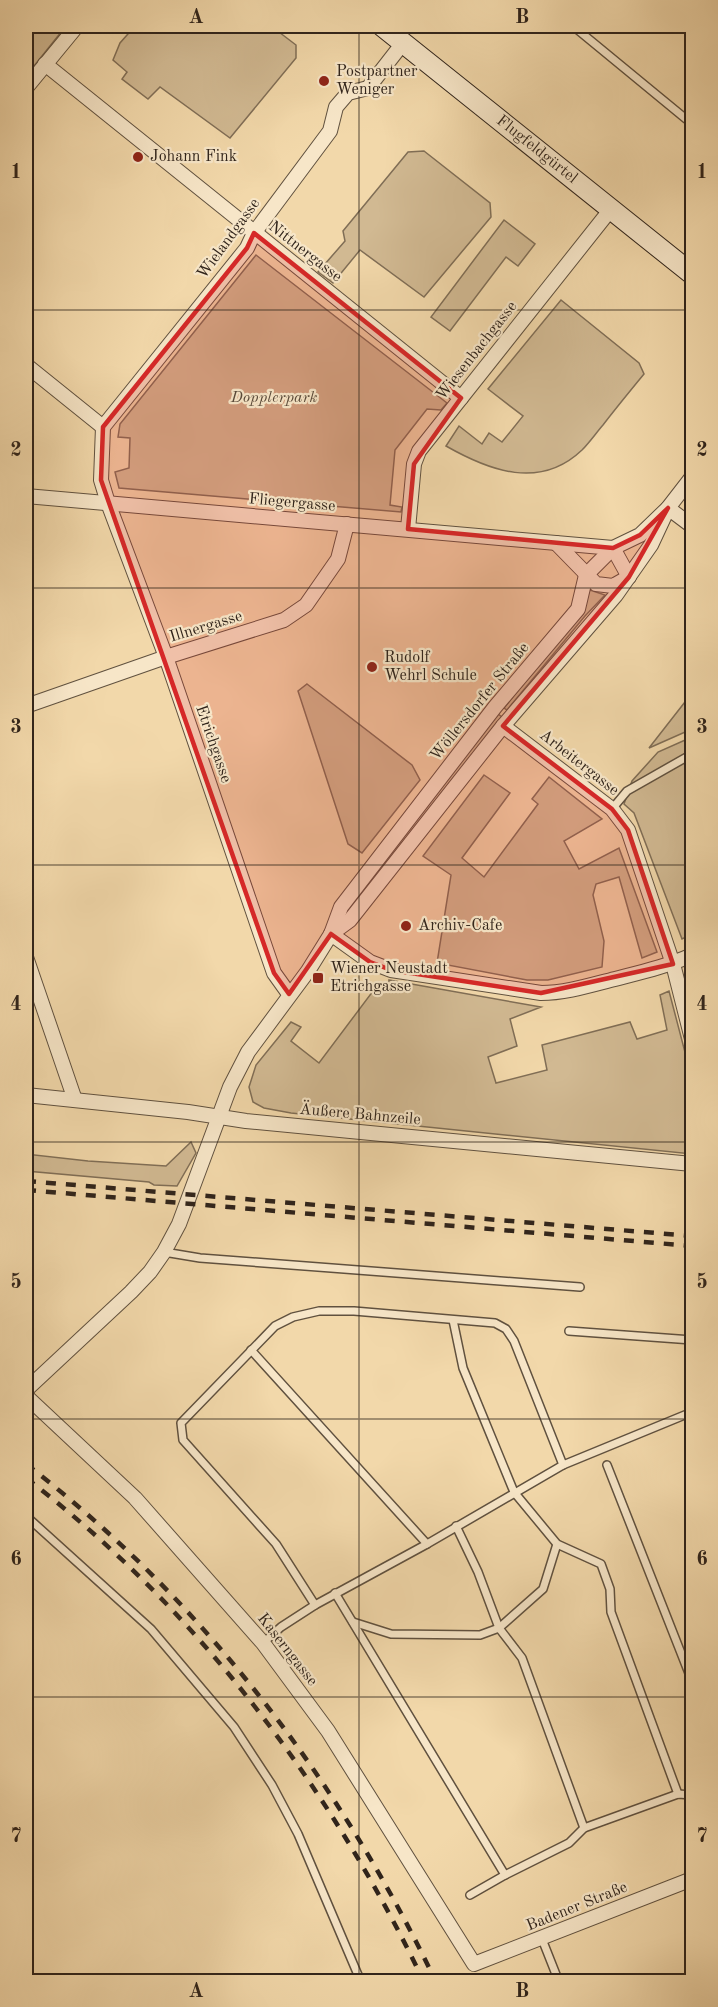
<svg xmlns="http://www.w3.org/2000/svg" width="718" height="2007" font-family="'Old Standard TT',serif">
<rect width="100%" height="100%" fill="#f2d8aa"/>
<filter id="stains"><feTurbulence type="fractalNoise" baseFrequency=".00333" numOctaves="4"/><feColorMatrix values="0 0 0 0 .2 0 0 0 0 .09 0 0 0 0 .02 0 0 0 .5 -.17"/></filter>
<radialGradient id="worn" r=".72"><stop offset=".6" stop-color="#630" stop-opacity="0"/><stop offset="1" stop-color="#630" stop-opacity=".3"/></radialGradient>
<g fill="#d1b992" stroke="#806e56" stroke-width="1.5">
<path d="M26 26H66L26 76Z"/>
<path d="M135 26H271L296 45V58L230 138 160 87 148 99 122 79 127 72 113 60 120 43Z"/>
<path d="M424 151 490 203 491 217 424 297 360 250 333 283 318 272 345 241 343 231 408 152Z"/>
<path d="M504 220 535 244 518 266 506 257 450 331 431 317Z"/>
<path d="M256 255 447 403 441 410 427 409 395 450 390 505 402 507 401 512 119 488 115 472 129 468 130 438 118 437 120 424Z"/>
<path d="M561 300 639 363 644 374C630 391 616 408 603 425 596 433 590 442 582 450 540 490 490 471 446 446L459 426 482 444 489 433 502 442 523 416 488 389Z"/>
<path d="M590 590 605 595 585 616 507 710 504 708 578 616Z"/>
<path d="M307 684 412 765 420 780 362 853 348 844 298 691Z"/>
<path d="M692 693V729L649 748Z"/>
<path d="M498 714 502 717 345 916 342 914Z"/>
<path d="M692 737V934L682 939 634 813 624 804 632 781 658 752Z"/>
<path d="M484 775 510 793 462 858 484 877 538 804 532 799 549 777 602 819 564 841 579 869 619 848 657 952 642 958 619 877 596 884 593 895 604 941 602 967 548 980H527L437 963 451 875 423 856Z"/>
<path d="M389 980 541 1007 510 1019 517 1046 488 1057 496 1083 547 1070 542 1045 630 1022 637 1039 667 1030 660 995 669 991 692 1079 688 1084 692 1103V1154L291 1113 264 1108 253 1102 249 1087 256 1065 291 1022 301 1027 291 1041 319 1063 376 987 388 989Z"/>
<path d="M191 1142 196 1153 177 1186 154 1185 149 1182 26 1171V1154L88 1161 166 1166Z"/>
</g>
<g fill="none" stroke-linecap="round" stroke-linejoin="round">
<g stroke="#60513f" stroke-width="10">
<g id="lane">
<path d="M573 26 686 119 692 120"/>
<path d="M612 809 627 791 692 754"/>
<path d="M164 1252 200 1258 580 1287"/>
<path d="M453 1320 463 1368 514 1492 557 1544 601 1564 610 1589 611 1612 678 1794"/>
<path d="M569 1331 692 1340"/>
<path d="M251 1350 427 1544"/>
<path d="M607 1465 692 1681"/>
<path d="M26 1516 151 1629 234 1727 272 1785 298 1834 361 1982"/>
<path d="M456 1526 478 1572 499 1628 522 1658 584 1828"/>
<path d="M335 1593 505 1875"/>
<path d="M315 1605 276 1544 183 1440 181 1423 275 1326 293 1317 319 1311H354L495 1323 506 1329 514 1341 563 1465"/>
<path d="M353 1622 391 1634 480 1635 499 1628 543 1589 557 1544"/>
<path d="M263 1643 281 1627 315 1605 427 1544 563 1465 692 1412"/>
<path d="M470 1895 505 1875 569 1843 584 1828 678 1794 692 1795"/>
<path d="M542 1939 559 1982"/>
</g>
</g>
<g stroke="#60513f" stroke-width="16">
<g id="street">
<path d="M45 64 461 398"/>
<path d="M26 88 77 26"/>
<path d="M26 365 103 427"/>
<path d="M26 496 613 548"/>
<path d="M668 508 692 526"/>
<path d="M408 529 414 464 419 451 611 209"/>
<path d="M556 543 596 584 613 586 627 578"/>
<path d="M613 548 629 577"/>
<path d="M26 706 166 657 284 620 306 605 338 559 347 524"/>
<path d="M503 726 612 809 628 830 673 964 692 1039"/>
<path d="M331 934 350 920 503 726 616 595 651 545 665 515"/>
<path d="M331 934 370 962 391 970 541 993C566 993 591 985 615 979 642 972 668 966 692 955"/>
<path d="M26 957 75 1100"/>
<path d="M289 994 274 973 166 657 108 503 101 480 103 427 247 248 254 233 330 131 336 107 348 93 368 88 403 43"/>
<path d="M26 1095 188 1112 246 1121 692 1164"/>
<path d="M26 1390 131 1292 150 1272 164 1252 179 1224 230 1087 248 1052 308 971 331 934 341 907 495 707 578 609 586 575 613 548 640 535 668 508 692 477"/>
<path d="M26 1396 135 1498 263 1643 328 1731 474 1964 692 1879"/>
</g>
</g>
<g stroke="#30241b" stroke-width="22">
<g id="secondary">
<path id="s1" d="M382 26 692 274"/>
</g>
</g>
<use href="#lane" stroke="#f7e6c8" stroke-width="7"/>
<use href="#street" stroke="#f7e6c8" stroke-width="14"/>
<use href="#secondary" stroke="#f7e6c8" stroke-width="20"/>
<g stroke="#30241b" stroke-width="4.5" stroke-dasharray="10 10" stroke-linecap="butt">
<path d="M26 1181 692 1236"/>
<path d="M26 1190 692 1246"/>
<path d="M26 1464C203 1600 340 1781 436 1982"/>
<path d="M26 1478C198 1609 331 1788 424 1982"/>
</g>
</g>
<path fill="#d62828" fill-opacity="0.2" stroke="#d62828" stroke-width="4.5" stroke-linejoin="round" d="M254 233 461 398 414 464 408 529 613 548 640 535 668 508 629 577 503 726 612 809 628 830 673 964 541 993 391 970 370 962 331 934 289 994 274 973 101 480 103 427 247 248Z"/>
<path fill="none" stroke="#30241b" stroke-width="1.5" stroke-opacity="0.55" d="M359 26V1982M26 310H692M26 588H692M26 865H692M26 1142H692M26 1419H692M26 1697H692"/>
<g fill="#8f2418" stroke="#f7e6c8" stroke-width="2">
<circle cx="324" cy="81" r="6"/>
<circle cx="138" cy="157" r="6"/>
<circle cx="372" cy="667" r="6"/>
<circle cx="406" cy="926" r="6"/>
<rect x="312" y="972" width="12" height="12" rx="3"/>
</g>
<g text-anchor="middle" dominant-baseline="central" stroke-width="4.5" stroke-linejoin="round" paint-order="stroke">
<g font-size="16" fill="#30241b" stroke="#f7e6c8" text-anchor="start">
<text x="336" y="72">Postpartner<tspan x="336" dy="18">Weniger</tspan></text>
<text x="150" y="157">Johann Fink</text>
<text x="384" y="658">Rudolf<tspan x="384" dy="18">Wehrl Schule</tspan></text>
<text x="418" y="926">Archiv-Cafe</text>
<text x="330" y="969">Wiener Neustadt<tspan x="330" dy="18">Etrichgasse</tspan></text>
</g>
<g font-size="16" fill="#30241b" stroke="#f7e6c8">
<text stroke="none"><textPath href="#s1" startOffset="198">Flugfeldgürtel</textPath></text>
<text transform="translate(229 239) rotate(-54)">Wielandgasse</text>
<text transform="translate(305 252) rotate(38)">Nittnergasse</text>
<text transform="translate(477 351) rotate(-52)">Wiesenbachgasse</text>
<text transform="translate(292 503) rotate(5)">Fliegergasse</text>
<text transform="translate(206 627) rotate(-17)">Illnergasse</text>
<text transform="translate(480 702) rotate(-51)">Wöllersdorfer Straße</text>
<text transform="translate(213 744) rotate(71)">Etrichgasse</text>
<text transform="translate(579 763) rotate(38)">Arbeitergasse</text>
<text transform="translate(360 1115) rotate(5)">Äußere Bahnzeile</text>
<text transform="translate(287 1650) rotate(52)">Kaserngasse</text>
<text transform="translate(577 1907) rotate(-22)">Badener Straße</text>
</g>
<g font-size="16" font-style="italic" fill="#584939" stroke="#f7e6c8">
<text x="274" y="398">Dopplerpark</text>
</g>
</g>
<rect width="718" height="2007" fill="none" stroke="#f2d8aa" stroke-width="66"/>
<rect x="33" y="33" width="652" height="1941" fill="none" stroke="#30241b" stroke-width="2"/>
<g font-size="20" text-anchor="middle" font-weight="bold" fill="#30241b">
<text x="196" y="23">A</text>
<text x="522" y="23">B</text>
<text x="16" y="178">1</text>
<text x="702" y="178">1</text>
<text x="16" y="456">2</text>
<text x="702" y="456">2</text>
<text x="16" y="733">3</text>
<text x="702" y="733">3</text>
<text x="16" y="1010">4</text>
<text x="702" y="1010">4</text>
<text x="16" y="1288">5</text>
<text x="702" y="1288">5</text>
<text x="16" y="1565">6</text>
<text x="702" y="1565">6</text>
<text x="16" y="1842">7</text>
<text x="702" y="1842">7</text>
<text x="196" y="1997">A</text>
<text x="522" y="1997">B</text>
</g>
<rect width="100%" height="100%" filter="url(#stains)"/>
<rect width="100%" height="100%" fill="url(#worn)"/>
</svg>
